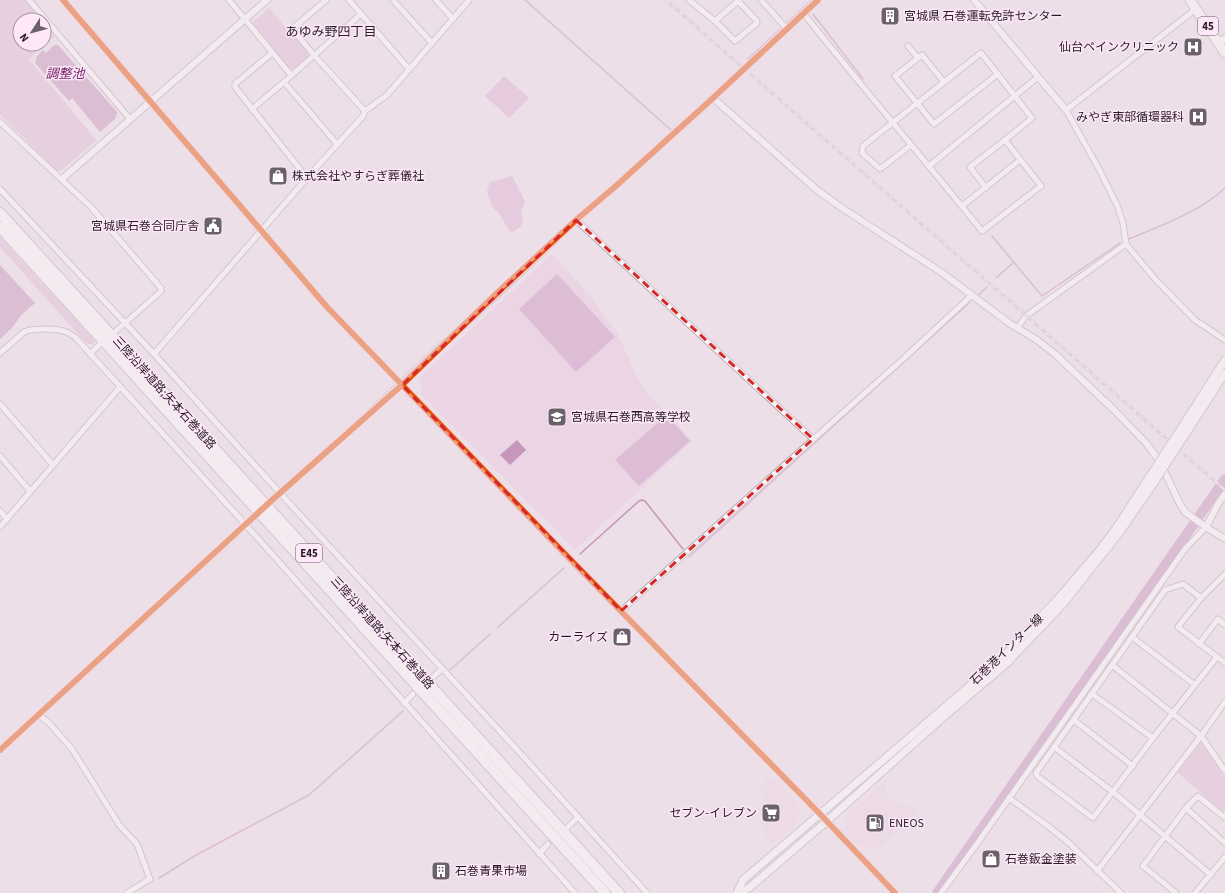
<svg xmlns="http://www.w3.org/2000/svg" width="1225" height="893" font-family="'Source Sans 3','Noto Sans JP',sans-serif">
<rect width="100%" height="100%" fill="#ecdfe8"/>
<g fill="#ebd5e5">
<path d="M552 254 589 294 618 334 640 384 692 441 575 550 421 394 420 377Z"/>
<path d="M771 776 799 805 798 822 770 846 760 822 767 818 762 807 769 803 760 786Z"/>
<path d="M885 782 888 799 918 810 878 848 859 846 846 832 847 814Z"/>
</g>
<g fill="#ddbcd5">
<path d="M0 0H26L43 20H20V44H44V21L56 35 29 59 96 140 62 170 57 171 17 131 0 115Z"/>
<path d="M269 8 308 53V57L294 69H290L253 26V22Z"/>
<path d="M0 237 95 341 92 344H87L0 247Z"/>
<path d="M557 274 615 337 576 372 519 309Z"/>
<path d="M667 415 690 441 639 486 615 460Z"/>
<path d="M1203 742 1225 778V811H1222L1177 772 1201 743Z"/>
</g>
<g fill="#deb4d5">
<path d="M504 76 529 98 509 118 485 96Z"/>
<path d="M512 176 525 201C524 205 521 209 521 213 522 217 523 215 523 219 523 227 516 230 511 233L498 212 493 208 488 196 487 190 490 182Z"/>
</g>
<g fill="#c696bc">
<path d="M54 45H58L117 112 116 118 100 132 72 98 69 101 35 63 37 56 43 50 46 53Z"/>
<path d="M0 265 35 303 21 315 13 327 0 339Z"/>
<path d="M517 440 526 450 510 465 500 455Z"/>
</g>
<g fill="none" stroke-linecap="round" stroke-linejoin="round">
<g stroke="#c696bc" stroke-width="1.5">
<path d="M525 0 671 130"/>
<path d="M813 14 863 79"/>
<path d="M748 59 812 0"/>
<path d="M992 236 1042 296 1120 243"/>
<path d="M1129 239C1162 225 1198 213 1225 188"/>
<path d="M996 278 1014 262"/>
<path d="M978 295 987 287"/>
<path d="M580 554 639 501 642 500 645 501 683 549"/>
<path d="M689 557 969 303"/>
<path d="M498 627 564 568"/>
<path d="M450 670 490 634"/>
<path d="M159 878 198 854 309 795 403 711"/>
</g>
<path stroke="#c696bc" stroke-width="10" d="M937 893 1225 479"/>
<g stroke="#b4abb2" stroke-width="7">
<g id="minor">
<path d="M29 0 130 119"/>
<path d="M229 0 291 75"/>
<path d="M326 0 292 29 314 55 365 111"/>
<path d="M349 0 409 69"/>
<path d="M393 0 432 43"/>
<path d="M436 0 453 19"/>
<path d="M689 0 715 21 735 41 757 23V21L739 2H737L715 21"/>
<path d="M761 0 787 29"/>
<path d="M1196 9 1066 110 1099 169 1117 205 1123 223 1126 244 1155 279 1195 320 1225 340"/>
<path d="M804 14C862 87 923 158 982 231L1041 186 1005 140 1032 118 981 53 863 146 862 153 880 169 911 145"/>
<path d="M908 46 918 58"/>
<path d="M272 53 235 84V87L307 178"/>
<path d="M284 82 337 144"/>
<path d="M944 82 922 55 895 76 934 124 998 74"/>
<path d="M252 109 284 82 361 14"/>
<path d="M0 122 91 207 161 288V291L159 293 116 331"/>
<path d="M929 166 1038 77"/>
<path d="M986 188 970 167 1005 140"/>
<path d="M0 189 154 354 280 493 510 742 647 893"/>
<path d="M962 206 1020 160"/>
<path d="M576 220 813 439"/>
<path d="M1017 328 1026 316 1126 244"/>
<path d="M0 353 24 332C33 328 57 328 66 332 69 333 72 335 75 337L245 524 575 893"/>
<path d="M90 354 99 345"/>
<path d="M154 354 307 178 363 116 365 111 387 95 469 0"/>
<path d="M0 404 53 465"/>
<path d="M0 456 30 491"/>
<path d="M0 511 7 519"/>
<path d="M0 527 120 387"/>
<path d="M1225 574 1201 598 1178 627 1225 663"/>
<path d="M1201 598 1183 584 1165 590 1036 773 1037 776 1093 818 1153 738 1217 657"/>
<path d="M621 611 903 359 971 296"/>
<path d="M1132 637 1195 685"/>
<path d="M1199 644 1218 619 1225 625"/>
<path d="M1112 665 1201 736 1225 771"/>
<path d="M433 677 442 669"/>
<path d="M1092 694 1153 738"/>
<path d="M404 703 413 694"/>
<path d="M39 715 49 723 72 749 120 826 137 844 150 879 127 893"/>
<path d="M1074 720 1133 766"/>
<path d="M1054 747 1113 792 1211 875"/>
<path d="M1009 798 1048 826 1069 843 1121 893"/>
<path d="M1186 808 1225 843"/>
<path d="M568 827 578 817"/>
<path d="M539 854 548 844"/>
<path d="M1097 871 1201 736 1225 702"/>
<path d="M941 893 974 848 1185 549 1206 527"/>
<path d="M1176 893 1143 866 1186 808 1198 796 1224 817 1225 816"/>
<path d="M1195 893 1225 857"/>
</g>
</g>
<g stroke="#b4abb2" stroke-width="8">
<g id="tertiary">
<path d="M63 0 327 307 563 552 820 814 895 893"/>
<path d="M974 0 1066 110"/>
<path d="M1219 43 1225 38"/>
<path d="M713 98 817 190 842 208 941 272 1009 323 1037 340 1055 354 1114 410 1147 444 1160 462 1179 502 1185 512 1206 527 1225 539"/>
<path d="M62 179 267 0"/>
<path d="M271 501 371 412 576 220 617 185 713 98 818 0"/>
<path d="M1206 527 1218 504 1225 494"/>
<path d="M0 750 255 516"/>
</g>
</g>
<g stroke="#b4abb2" stroke-width="9">
<g id="secondary">
<path d="M1193 410 1225 360"/>
<path d="M1198 415 1225 373"/>
<path d="M737 893 743 880 1001 659 1057 600 1098 552 1117 527 1150 476"/>
<path d="M738 893 749 888 827 821 947 714 1007 663 1063 604 1120 532 1155 481"/>
</g>
</g>
<g stroke="#b4abb2" stroke-width="11">
<path id="trunk" d="M1190 0 1225 53"/>
</g>
<g stroke="#b4abb2" stroke-width="12">
<g id="motorway">
<path d="M0 213 619 893"/>
<path d="M0 227 605 893"/>
</g>
</g>
<use href="#minor" stroke="#fcfafc" stroke-width="5"/>
<use href="#tertiary" stroke="#fcfafc" stroke-width="6"/>
<use href="#secondary" stroke="#fcfafc" stroke-width="7"/>
<use href="#trunk" stroke="#fcfafc" stroke-width="9"/>
<use href="#motorway" stroke="#fcfafc" stroke-width="10"/>
<g stroke="#cbc7c9" stroke-width="3">
<path id="rail" d="M666 0 1225 490"/>
</g>
<use href="#rail" stroke="#fee7f9" stroke-width="1.5" stroke-dasharray="4.5" stroke-linecap="butt"/>
<g stroke="#b4abb2" stroke-width="9" stroke-linecap="butt">
<g id="secondary-bridge">
<path d="M1150 476 1193 410"/>
<path d="M1155 481 1198 415"/>
</g>
</g>
<use href="#secondary-bridge" stroke="#fcfafc" stroke-width="7"/>
<g stroke="#fee7f9" stroke-width="8">
<g id="cycleway">
<path d="M63 0 327 307 563 552 820 814 895 893"/>
<path d="M0 750 271 501 402 385 498 292 576 220 617 185 713 98 818 0"/>
</g>
</g>
<use href="#cycleway" stroke="#e8590c" stroke-width="6"/>
</g>
<path d="M0 0H1225V893H0ZM576 220 813 439 621 611 402 385Z" fill="#ecdfe8" fill-opacity=".55" fill-rule="evenodd"/>
<path fill="none" stroke="#d62828" stroke-width="3" stroke-dasharray="8 5" stroke-linejoin="round" d="M576 220 813 439 621 611 402 385Z"/>
<defs>
<g id="building-square" transform="scale(1)"><rect x="-9" y="-9" width="18" height="18" rx="4" fill="#6b6269" stroke="#fee7f9"/><path d="M-4-6H4V6H1V3H-1V6H-4ZM-2.5-4.3h1.7v1.8h-1.7ZM.8-4.3h1.7v1.8H.8ZM-2.5-1h1.7V.8h-1.7ZM.8-1h1.7V.8H.8Z" fill="#fff"/></g>
<g id="hospital-square" transform="scale(1)"><rect x="-9" y="-9" width="18" height="18" rx="4" fill="#6b6269" stroke="#fee7f9"/><path d="M-5-5h3v3.5h4V-5h3V5h-3V1.5h-4V5h-3Z" fill="#fff"/></g>
<g id="shop-square" transform="scale(1)"><rect x="-9" y="-9" width="18" height="18" rx="4" fill="#6b6269" stroke="#fee7f9"/><path d="M-5-2.5h2.3a2.7 3.5 0 0 1 5.4 0H5L5.5 6h-11ZM-1.5-2.5h3a1.5 2.3 0 0 0-3 0Z" fill="#fff"/></g>
<g id="civic-square" transform="scale(1)"><rect x="-9" y="-9" width="18" height="18" rx="4" fill="#6b6269" stroke="#fee7f9"/><path d="M-.6-6.5H3V-4.5H.6V-3L4-1V1h2V6H-6V1h2V-1L-.6-3ZM-1.2 2.5V6h2.4V2.5Z" fill="#fff"/></g>
<g id="school-square" transform="scale(1)"><rect x="-9" y="-9" width="18" height="18" rx="4" fill="#6b6269" stroke="#fee7f9"/><path d="M0-5L7-2L0 1L-7-2ZM-4 1L0 2.5L4 1V4Q0 6-4 4Z" fill="#fff"/></g>
<g id="supermarket-square" transform="scale(1)"><rect x="-9" y="-9" width="18" height="18" rx="4" fill="#6b6269" stroke="#fee7f9"/><path d="M-6-5.5h2.5l.6 2H6L4.5 2H-2.5L-4.4-4H-6ZM-1.5 3.2a1.3 1.3 0 1 0 .1 0ZM3 3.2a1.3 1.3 0 1 0 .1 0Z" fill="#fff"/></g>
<g id="fuel-square" transform="scale(1)"><rect x="-9" y="-9" width="18" height="18" rx="4" fill="#6b6269" stroke="#fee7f9"/><path d="M-5.5-6h7V0h2V4h1.3V-2.5L3-4.5l.8-.8L6-3V5H2.5V1h-1V6h-7ZM-4.2-4.7v3.2H.2V-4.7Z" fill="#fff"/></g>
</defs>
<g fill-rule="evenodd">
<use href="#building-square" x="890" y="16"/>
<use href="#hospital-square" x="1193" y="47"/>
<use href="#hospital-square" x="1198" y="117"/>
<use href="#shop-square" x="278" y="176"/>
<use href="#civic-square" x="213" y="226"/>
<use href="#school-square" x="557" y="417"/>
<use href="#shop-square" x="622" y="637"/>
<use href="#supermarket-square" x="771" y="813"/>
<use href="#fuel-square" x="875" y="823"/>
<use href="#shop-square" x="991" y="859"/>
<use href="#building-square" x="441" y="871"/>
</g>
<g text-anchor="middle" dominant-baseline="central" stroke-width="3" stroke-linejoin="round" paint-order="stroke">
<g fill="#fee7f9" stroke="#675a64" stroke-width="1">
<rect x="1198" y="17" width="20" height="18" rx="3"/>
<rect x="296" y="544" width="26" height="18" rx="3"/>
</g>
<g font-size="11" font-weight="bold" fill="#261e24">
<text x="1208" y="26">45</text>
<text x="309" y="553">E45</text>
</g>
<g font-size="12" fill="#261e24" stroke="#fee7f9" text-anchor="start">
<text x="904" y="16">宮城県 石巻運転免許センター</text>
<text x="1179" y="47" text-anchor="end">仙台ペインクリニック</text>
<text x="1184" y="117" text-anchor="end">みやぎ東部循環器科</text>
<text x="292" y="176">株式会社やすらぎ葬儀社</text>
<text x="199" y="226" text-anchor="end">宮城県石巻合同庁舎</text>
<text x="571" y="417">宮城県石巻西高等学校</text>
<text x="608" y="637" text-anchor="end">カーライズ</text>
<text x="757" y="813" text-anchor="end">セブン-イレブン</text>
<text x="889" y="823">ENEOS</text>
<text x="1005" y="859">石巻鈑金塗装</text>
<text x="455" y="871">石巻青果市場</text>
</g>
<g font-size="12" fill="#261e24" stroke="#fee7f9">
<text transform="translate(164 393) rotate(48)">三陸沿岸道路;矢本石巻道路</text>
<text transform="translate(382 633) rotate(48)">三陸沿岸道路;矢本石巻道路</text>
<text transform="translate(1007 650) rotate(-44)">石巻港インター線</text>
</g>
<g font-size="13" fill="#261e24" stroke="#fee7f9">
<text x="331" y="32">あゆみ野四丁目</text>
</g>
<g font-size="13" font-style="italic" fill="#742769" stroke="#fee7f9">
<text x="65" y="74">調整池</text>
</g>
</g>
<g transform="translate(32 32) rotate(234)"><circle r="19" fill="#fee7f9" stroke="#a897a4"/>
<path d="M0-3L7 15L0 10L-7 15Z" fill="#6b6269"/>
<text y="-6" font-size="11" font-weight="bold" text-anchor="middle" fill="#261e24">N</text>
</g>
</svg>
